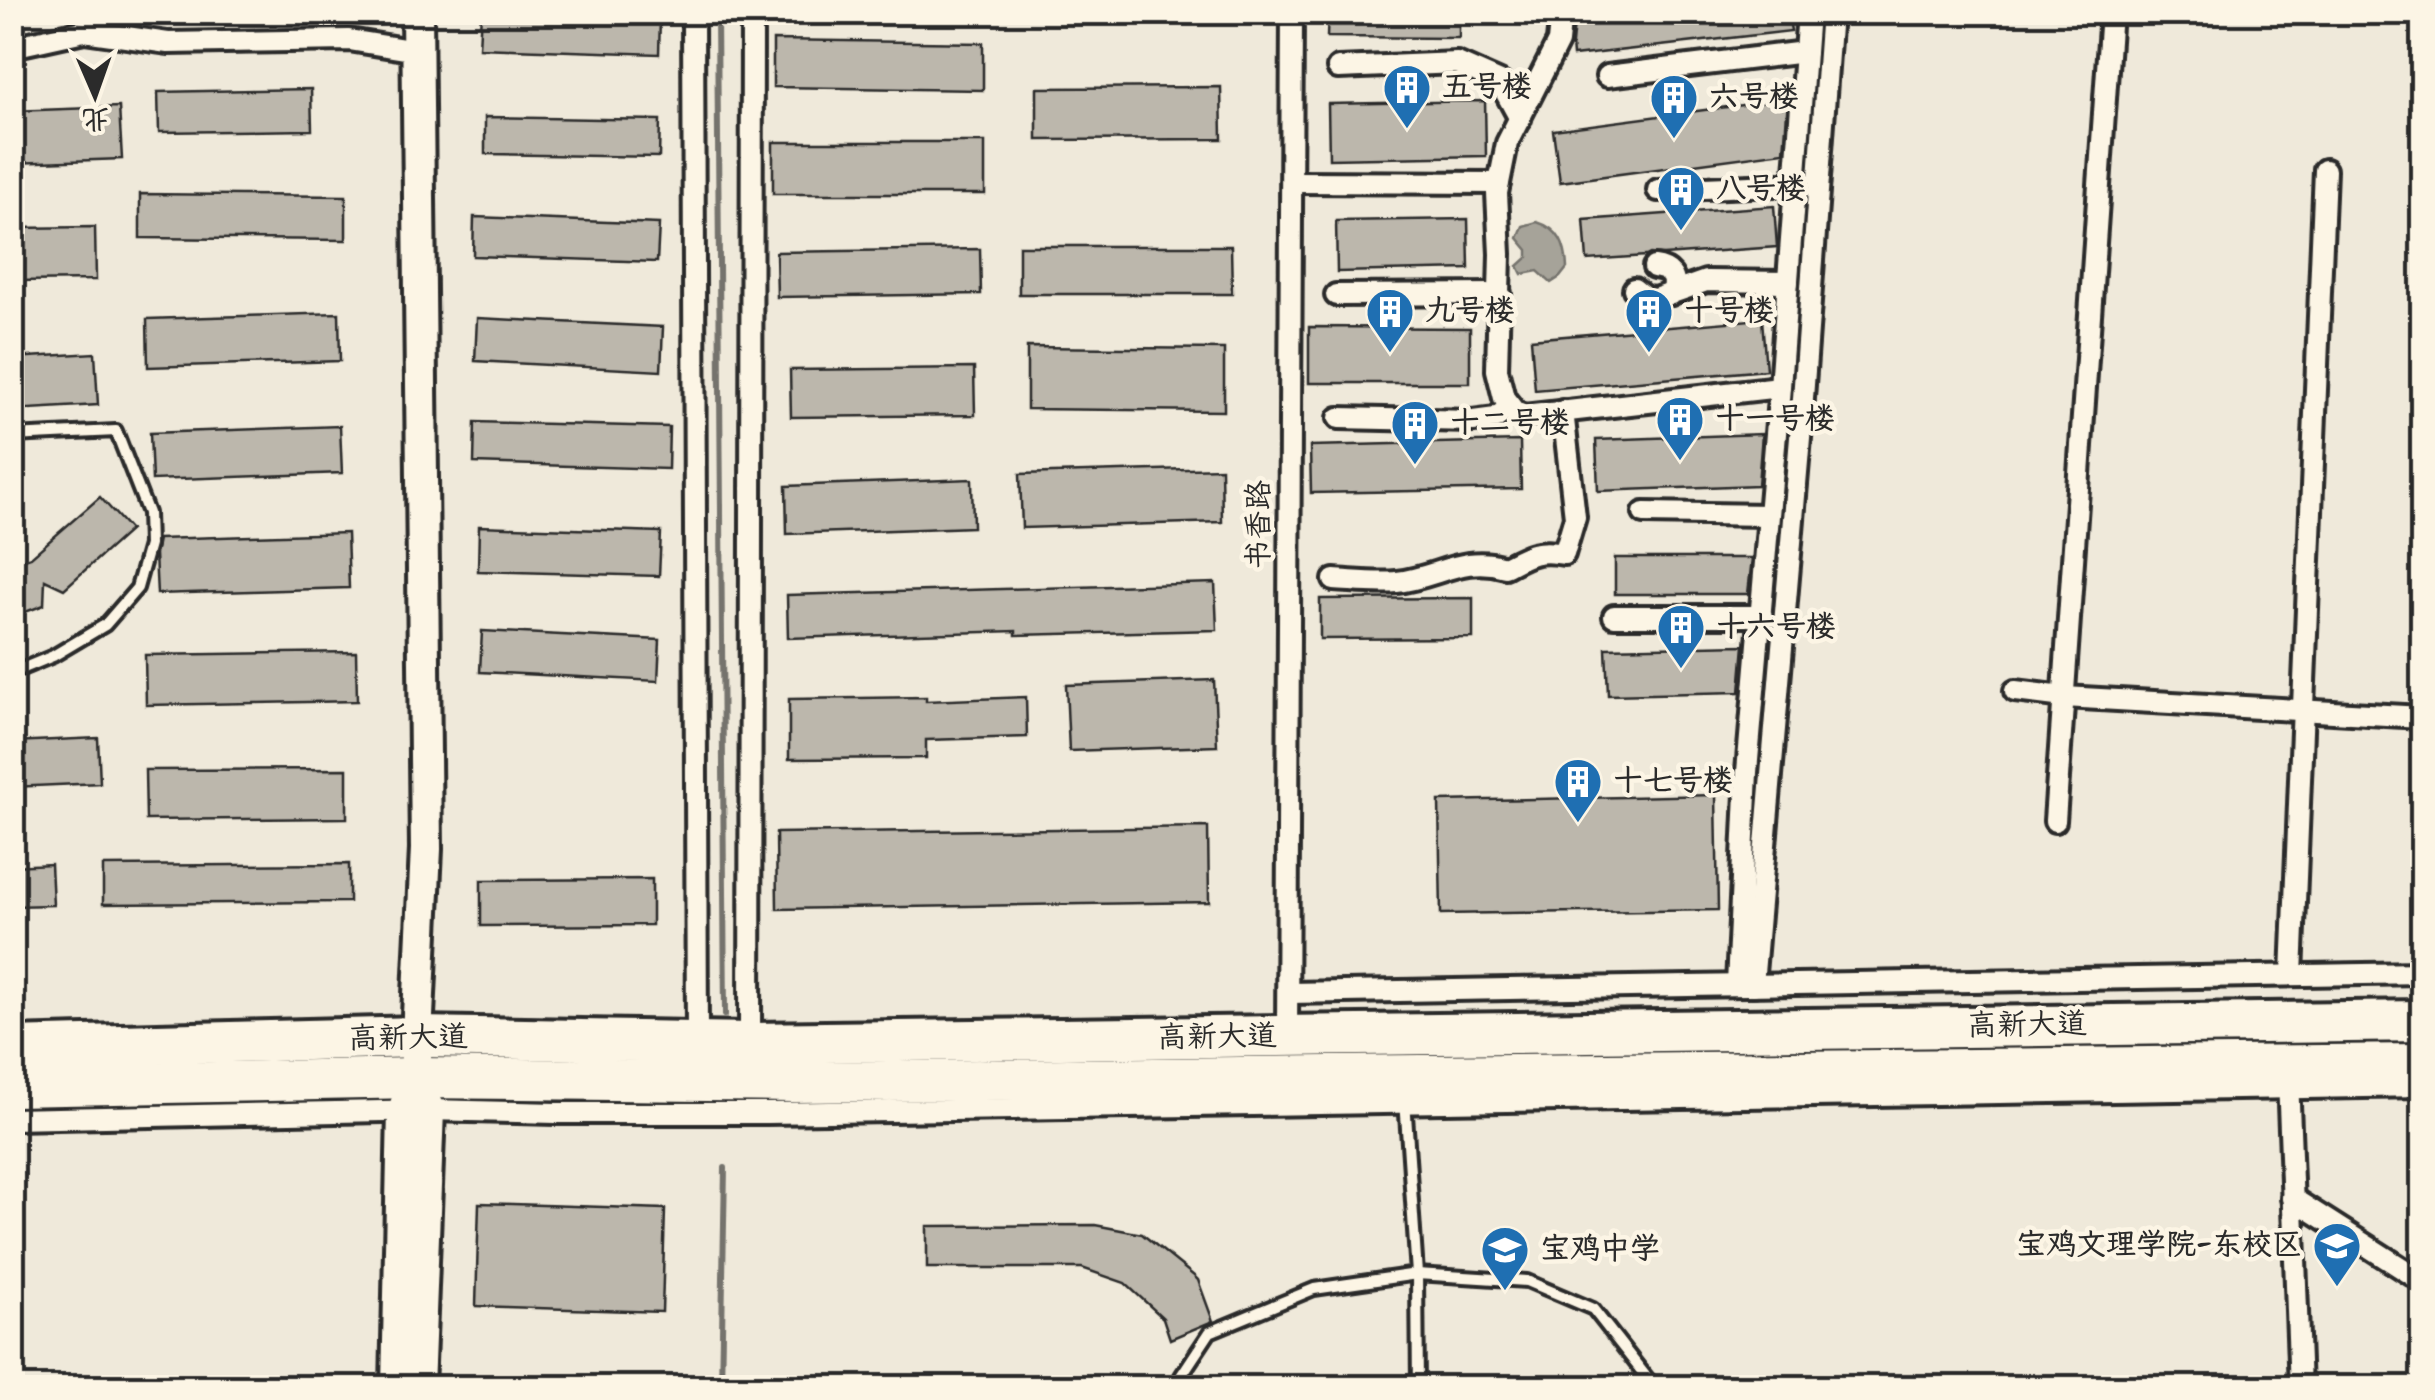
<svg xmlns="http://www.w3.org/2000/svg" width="2435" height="1400" font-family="Kalam,'LXGW WenKai TC',sans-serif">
<rect width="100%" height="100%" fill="#efe9da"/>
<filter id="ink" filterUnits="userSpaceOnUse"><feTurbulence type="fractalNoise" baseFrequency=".01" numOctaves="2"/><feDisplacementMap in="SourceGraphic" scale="20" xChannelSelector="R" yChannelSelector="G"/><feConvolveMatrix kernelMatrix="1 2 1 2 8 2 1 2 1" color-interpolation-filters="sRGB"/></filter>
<g filter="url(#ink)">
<path fill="#a6a399" stroke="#75736d" stroke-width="2.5" d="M1537 222C1560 229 1566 246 1567 268L1560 277 1551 283 1538 271 1522 274 1518 266 1528 257V250L1518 238 1523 226Z"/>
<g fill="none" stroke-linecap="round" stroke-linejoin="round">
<g stroke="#75736d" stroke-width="6">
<path d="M717 12 725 1015"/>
<path d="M721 1388 725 1168"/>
</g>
</g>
<g fill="#bcb7ac" stroke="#2b2b2b" stroke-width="2.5">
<path d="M481 12 660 17 659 54 479 48Z"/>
<path d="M1328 12H1459V38L1327 37Z"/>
<path d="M1575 12H1788L1791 31 1573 56 1572 44Z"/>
<path d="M773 40 983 43V90L773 87Z"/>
<path d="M1221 87 1222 139 1037 140V88Z"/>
<path d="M311 89 312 130 159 132 158 92Z"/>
<path d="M1788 99 1784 152 1560 182 1553 130Z"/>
<path d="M1485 101 1486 156 1329 159 1328 104Z"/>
<path d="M119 107 122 159 12 163V111Z"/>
<path d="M485 117 660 120 659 157 485 154Z"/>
<rect x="773" y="142" width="212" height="52"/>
<path d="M140 194 346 196V240L140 238Z"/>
<path d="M1774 206 1777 247 1663 255 1650 254 1646 256 1587 260 1584 220Z"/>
<path d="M474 217 659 224 657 262 473 256Z"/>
<path d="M1468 219 1469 269 1337 272 1336 221Z"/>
<path d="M95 227 96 280 12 281V228Z"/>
<path d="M1019 246H1231L1232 294H1019Z"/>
<path d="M980 249 981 294 777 297 776 252Z"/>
<path d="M339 313 340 361 148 367 147 319Z"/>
<path d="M477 318 663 327 661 371 475 361Z"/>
<path d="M1762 319 1766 370 1535 390 1531 339Z"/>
<path d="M1309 327 1470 328V383H1309Z"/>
<path d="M1027 347 1224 349V411L1027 409Z"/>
<path d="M95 353 98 405 12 410V358Z"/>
<path d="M974 368 975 415 791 417 790 370Z"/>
<path d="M475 422 669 427 668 469 474 463Z"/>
<path d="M340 426 342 473 152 480 150 433Z"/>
<path d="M1762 434 1758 485 1598 491 1596 440Z"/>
<path d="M1520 441 1521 489 1311 493 1310 446Z"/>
<path d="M1221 468 1222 522 1022 528 1020 474Z"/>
<path d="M972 479 973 527 787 534 786 486Z"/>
<path d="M100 497 130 530 64 589 45 580 44 605 12 617V563L31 557Z"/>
<path d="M479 526 661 532 659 576 478 571Z"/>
<path d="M347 533 349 588 157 594 155 554 158 539Z"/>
<path d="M1615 558H1752L1748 594H1615Z"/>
<path d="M1215 583 1217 630 1016 635V631L788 638 787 595Z"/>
<path d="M1473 598V638L1320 639V599Z"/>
<path d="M482 631 660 640 658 681 480 672Z"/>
<path d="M1744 645 1740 692 1608 695 1606 648Z"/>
<path d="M356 652 357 701 146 705 145 655Z"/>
<path d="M1214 680 1217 746 1069 751 1066 685Z"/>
<path d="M926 697V701L1026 697 1027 737 926 740V758L789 759V699Z"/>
<path d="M98 738 100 783 12 787V742Z"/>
<path d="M347 769V818L146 820 145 770Z"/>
<path d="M1716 795 1718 910 1441 914 1439 801Z"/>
<path d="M1208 827 1209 902 777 909 776 833Z"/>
<path d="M51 864 53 905 12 906V866Z"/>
<path d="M349 864V902L103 904V866Z"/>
<path d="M652 879V925L481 926V880Z"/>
<path d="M479 1203 665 1209 662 1312 476 1306Z"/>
<path d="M1095 1225 1142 1234 1194 1276 1198 1280 1213 1321 1170 1339 1163 1318 1125 1283 1082 1268H927V1226Z"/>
</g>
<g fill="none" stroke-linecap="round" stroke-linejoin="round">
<g stroke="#2b2b2b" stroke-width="18">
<g id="lane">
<path d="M12 436 116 431 148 513 149 545 137 588 105 625 53 656 12 673"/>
<path d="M1405 1100 1417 1274 1418 1388"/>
<path d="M1179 1388 1181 1376 1210 1332 1314 1289 1417 1274 1527 1281 1593 1309 1655 1388"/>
</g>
</g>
<g stroke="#2b2b2b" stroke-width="28">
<g id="street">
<path d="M693 12 697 1042"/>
<path d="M1561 12 1558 42 1507 143 1497 193 1500 254 1497 370 1504 398 1515 412 1524 416 1780 387"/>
<path d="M12 47 84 31 168 43 349 40 417 51"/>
<path d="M1338 68 1457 63 1500 82 1520 119"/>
<path d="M1607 76 1805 52"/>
<path d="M1292 182 1499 183"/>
<path d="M1658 190 1795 184"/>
<path d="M1654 267C1669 269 1679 277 1671 294"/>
<path d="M1634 289 1645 298 1655 299 1706 281 1788 282"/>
<path d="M1336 295 1500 294"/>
<path d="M1339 418 1473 421 1496 418 1510 406"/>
<path d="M1644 513 1768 515"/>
<path d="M1334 580C1354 581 1376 584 1397 582 1437 578 1463 554 1505 567 1528 555 1536 549 1564 554L1575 517 1563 411"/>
<path d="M1614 616H1762"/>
<path d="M2015 691 2064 697 2422 717"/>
<path d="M2055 821 2111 12"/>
<path d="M2292 975 2325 170"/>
<path d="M1737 985 1747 772 1780 387 1808 12"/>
<path d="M1753 985 1801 426 1831 12"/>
<path d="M1289 993 2422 973"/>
<path d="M1287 1037 1292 12"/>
<path d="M750 1043 752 12"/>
<path d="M2288 1078 2300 1388"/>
<path d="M12 1119 429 1110 556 1113H767L2422 1086"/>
<path d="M2292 1198 2422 1281"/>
</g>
</g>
<g stroke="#2b2b2b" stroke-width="38">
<g id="secondary">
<path d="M415 1078 429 1110 418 1388"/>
<path d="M397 1388 403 1111 415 1078 426 849 417 12"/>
</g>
</g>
<g stroke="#2b2b2b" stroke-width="48">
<g id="highway">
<path d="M12 1048 418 1037 750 1043 2422 1021"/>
<path d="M12 1086 415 1078 794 1082 2422 1064"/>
</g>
</g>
<use href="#lane" stroke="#fcf5e5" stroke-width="10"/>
<use href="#street" stroke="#fcf5e5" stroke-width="20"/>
<use href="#secondary" stroke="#fcf5e5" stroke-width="30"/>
<use href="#highway" stroke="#fcf5e5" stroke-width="40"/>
</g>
</g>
<defs>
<g id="building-pin" transform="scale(2.5)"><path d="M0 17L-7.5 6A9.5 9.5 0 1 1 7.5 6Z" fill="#1f6fb2" stroke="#fcf5e5"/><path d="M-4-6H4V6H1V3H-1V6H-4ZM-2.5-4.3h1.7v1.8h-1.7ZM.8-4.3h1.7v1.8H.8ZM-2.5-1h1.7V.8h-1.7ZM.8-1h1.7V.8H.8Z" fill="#fff"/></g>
<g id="university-pin" transform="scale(2.5)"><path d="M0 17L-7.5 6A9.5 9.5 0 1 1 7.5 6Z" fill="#1f6fb2" stroke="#fcf5e5"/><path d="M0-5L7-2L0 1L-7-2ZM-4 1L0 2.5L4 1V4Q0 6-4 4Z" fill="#fff"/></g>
<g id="school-pin" transform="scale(2.5)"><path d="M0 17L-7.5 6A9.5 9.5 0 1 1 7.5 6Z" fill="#1f6fb2" stroke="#fcf5e5"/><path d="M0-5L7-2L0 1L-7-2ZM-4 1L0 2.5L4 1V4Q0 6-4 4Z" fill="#fff"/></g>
</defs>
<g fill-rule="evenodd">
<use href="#building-pin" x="1407" y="88"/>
<use href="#building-pin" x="1674" y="98"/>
<use href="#building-pin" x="1681" y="190"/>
<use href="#building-pin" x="1390" y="312"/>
<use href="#building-pin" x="1649" y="312"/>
<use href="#building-pin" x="1680" y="420"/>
<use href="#building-pin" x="1415" y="424"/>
<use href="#building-pin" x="1681" y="628"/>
<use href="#building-pin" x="1578" y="782"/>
<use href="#university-pin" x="2337" y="1246"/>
<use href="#school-pin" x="1505" y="1250"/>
</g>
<g text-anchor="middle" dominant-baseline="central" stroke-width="9" stroke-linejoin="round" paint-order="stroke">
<g font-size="30" font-weight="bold" fill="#2b2b2b" stroke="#fcf5e5" text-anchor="start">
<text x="1442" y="88">五号楼</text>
<text x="1709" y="98">六号楼</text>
<text x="1716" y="190">八号楼</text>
<text x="1425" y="312">九号楼</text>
<text x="1684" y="312">十号楼</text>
<text x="1715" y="420">十一号楼</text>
<text x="1450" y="424">十二号楼</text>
<text x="1716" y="628">十六号楼</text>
<text x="1613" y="782">十七号楼</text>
<text x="2302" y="1246" text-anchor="end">宝鸡文理学院-东校区</text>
<text x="1540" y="1250">宝鸡中学</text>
</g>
<g font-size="30" fill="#2b2b2b" stroke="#fcf5e5">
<text transform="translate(1260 525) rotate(-90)">书香路</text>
<text transform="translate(2027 1026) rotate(-1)">高新大道</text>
<text transform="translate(1217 1038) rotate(-1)">高新大道</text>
<text transform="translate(408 1039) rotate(-1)">高新大道</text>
</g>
</g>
<rect width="2435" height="1400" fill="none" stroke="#fcf5e5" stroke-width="50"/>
<rect x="25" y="25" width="2385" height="1350" fill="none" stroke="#2b2b2b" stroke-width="4" filter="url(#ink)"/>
<g transform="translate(95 95) rotate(178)" stroke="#fcf5e5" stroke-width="8" paint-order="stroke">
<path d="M0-8L18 38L0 25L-18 38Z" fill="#2b2b2b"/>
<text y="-15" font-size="28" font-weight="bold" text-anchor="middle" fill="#2b2b2b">北</text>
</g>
</svg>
